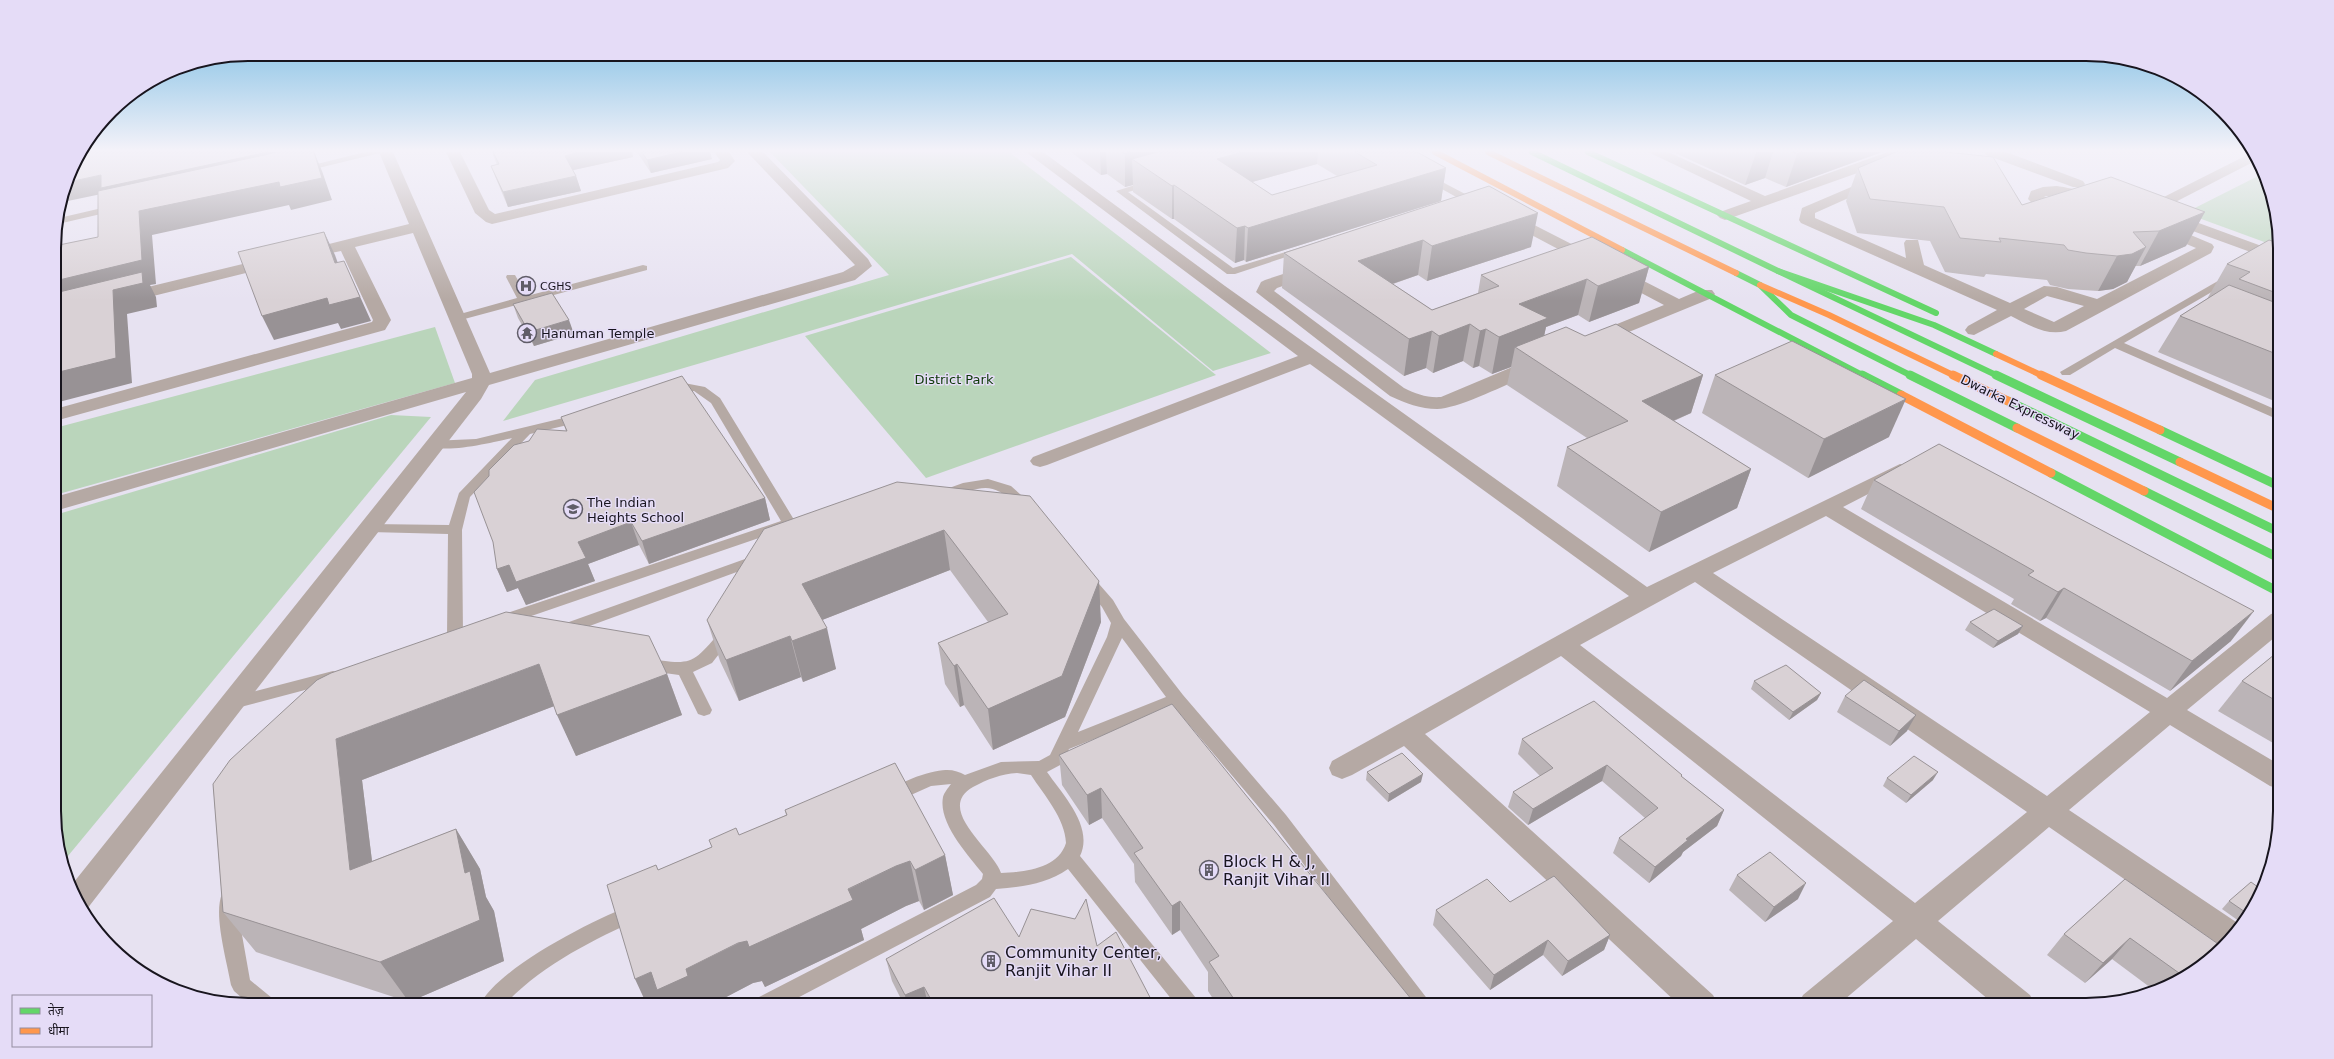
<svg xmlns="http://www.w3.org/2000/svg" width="2334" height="1059" font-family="'DejaVu Sans','Noto Sans Devanagari',sans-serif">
<rect width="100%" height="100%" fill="#e7e2f1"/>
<g fill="#bad5bb">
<path d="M770 152H1009L1271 353 1213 371 1072 254 503 421 535 380 889 275Z"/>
<path d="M2264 173 2278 223V247L2185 213Z"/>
<path d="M1071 257 1216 375 926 478 805 336Z"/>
<path d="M435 327 455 383 55 495V428Z"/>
<path d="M391 415 431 417 63 862 56 836 55 515Z"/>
</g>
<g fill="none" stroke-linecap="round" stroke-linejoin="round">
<g fill="#b5a9a4" fill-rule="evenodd">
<path d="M365 152H384L302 172 297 169Z"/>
<path d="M1427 174 1469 196 1471 198 1457 204H1451V200L1458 198 1424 179 1422 177Z"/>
<path d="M1151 180 1156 183 1154 185 1128 192 1233 268 1302 247 1307 250 1235 274H1227L1116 191Z"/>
<path d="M115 205 120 208 118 210 58 224 59 218Z"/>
<path d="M643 265 647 266V270L457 321 451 318 453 316 517 298 506 277 507 275H515L527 296Z"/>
<path d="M2230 274 2235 277 2234 279 2124 343 2279 411V420L2115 348 2070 375H2062L2060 372Z"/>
<path d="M684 383 705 387 720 398 796 523 794 526 508 624H498L495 620 498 616 781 521 711 403 694 391 671 394 665 390 667 387Z"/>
<path d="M580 414 584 415 586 418 584 421 530 434 470 497 462 530 463 636 460 640H450L447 636 448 534 370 532 363 528 370 524 449 525 459 493 512 438C498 441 438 456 430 444L431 441 476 439Z"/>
<path d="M988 479 1011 486 1032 505 1034 508 1032 511H1022C989 476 983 489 943 499L936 495 938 492 963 483Z"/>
<path d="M759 554 764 556 766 559 764 562 565 635H555L552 631 555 627Z"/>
<path d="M1087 574 1092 576 1113 600 1124 619 1183 695 1286 815 1432 1005H1410L1274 825 1174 707 1069 749 1062 764 1047 772C1063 795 1094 827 1080 856L1196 998 1199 1005H1176L1068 869C1046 884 1023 887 996 889L990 897 784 1005H754L757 998 976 885 982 879 983 874C968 855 938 823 943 797 944 793 948 788 951 784L931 786 893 803 887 801 884 796C891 784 933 769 947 770 954 770 960 772 965 775L1001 762 1039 761 1050 755 1107 637 1111 623 1102 607 1080 579 1082 576ZM1122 638 1166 697 1078 732ZM1017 773 1031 775C1044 795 1065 818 1066 843 1058 869 1024 872 1001 873 994 850 934 809 973 787 988 779 1001 774 1017 773Z"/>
<path d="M728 627 733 628 736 632 733 636 712 663 693 672 712 710 710 714 704 716 698 714 679 675 643 670 637 668 635 664 637 660 643 658C692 665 691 667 723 628Z"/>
<path d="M333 671 339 673 341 677 339 681 233 709 227 707 225 703 227 699 233 697Z"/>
<path d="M229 892 236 894 238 900 239 918 250 980 272 998 275 1005H250L234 991 231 985C227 962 213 914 222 894Z"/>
<path d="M635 904 642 906 645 912 642 918C592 940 542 965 504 1005H480C497 968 596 918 635 904Z"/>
</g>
<g fill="#b5a9a4" fill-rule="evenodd">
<path d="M379 152H393L490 373 843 272 855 265 747 152H763L868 259 872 266 855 280 489 385 481 399 87 909 84 910 70 887 466 392 55 511V497L472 378V374L413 233 355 247 391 320 385 330 55 421V409L372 322 373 320 341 251 331 253 325 251 323 248 325 245 409 224Z"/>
<path d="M446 152H460L489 210 495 214 718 162 720 160 714 152H729L735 161 728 168 492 224 486 222 475 213Z"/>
<path d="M1026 152H1043L1225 286 1647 587 1900 464 1907 466 1910 470 1907 474 1843 507 2167 698 2271 614 2279 612 2280 633 2187 710 2280 765V789L2270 786 2170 725 2069 810 2242 926 2240 929 2221 946 2049 827 1938 921 2030 995 2035 1005H1995L1916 939 1838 1005H1798L1803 995 1893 921 1561 656 1425 734 1713 995 1718 1005H1679L1404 746 1352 775 1342 779 1332 775 1329 768 1332 761 1629 596 1310 364 1047 465 1040 467 1033 465 1030 461 1033 457 1298 356ZM1826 516 2150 712 2047 796 1713 573ZM1695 582 2027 812 1915 903 1580 645Z"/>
<path d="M1648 152H1668L1765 196 1888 152H1910L1908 155 1725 220 1720 218 1717 215 1720 212 1751 201Z"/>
<path d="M1984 152H2006L2083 181 2085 184 2083 187H2073L1986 155Z"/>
<path d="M2253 152 2257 160 2154 213H2144L2141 210 2144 207Z"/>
<path d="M1877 176 1884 180 1882 183 1815 213V218L1906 258 1904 243 1906 240H1918L1924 265 2010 303 2044 286 2057 287 2097 299 2196 248 2155 231 2153 228 2155 225H2167L2212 244 2214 247 2211 253 2066 331C2046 336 2029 325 2011 316L1974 335 1968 334 1965 330 1968 326 1997 310 1801 223 1799 220 1802 208ZM2047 296 2084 306 2054 322 2024 309Z"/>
<path d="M2057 186C2069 188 2093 192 2100 202L2092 207 2062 196H2044L2070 208 2073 211 2070 214 2065 216 2031 202 2028 199 2031 191 2043 187Z"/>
<path d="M1509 212 1679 299 1700 290H1712L1715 294 1712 298 1602 343H1590L1587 339 1590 335 1664 305 1503 220 1501 217 1503 214Z"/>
<path d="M2185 218 2278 252V262L2179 226 2177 223 2179 220Z"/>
<path d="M272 257 278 259 280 262 278 265 125 303 119 302 116 298 119 294Z"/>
<path d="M1311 265 1317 266 1319 270 1317 274 1277 288 1274 291 1404 388C1416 394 1427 398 1441 397L1529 360H1543L1545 364 1543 368C1517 379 1462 408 1437 409 1421 409 1405 403 1390 396L1256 292 1261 282 1265 280Z"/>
</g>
<g stroke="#63d668" stroke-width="6">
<path d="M1532 152 1778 271 1934 325 1996 354"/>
<path d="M1588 152 1936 313"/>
<path d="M1622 250 1864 376"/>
<path d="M1778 271 1998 376"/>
<path d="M1736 273 1760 285 1791 315 1912 376"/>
</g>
<g stroke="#63d668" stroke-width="9">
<path d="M1862 375 1901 395"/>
<path d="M1910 375 2017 428"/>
<path d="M1996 375 2180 462"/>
<path d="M2008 401 2279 532"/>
<path d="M2160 430 2279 486"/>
<path d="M2051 473 2279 592"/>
<path d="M2144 491 2279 558"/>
</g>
<g stroke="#ff974d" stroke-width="6">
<path d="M1435 152 1622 250"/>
<path d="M1488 152 1736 273"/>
<path d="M1760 285 1829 315 1955 376"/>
<path d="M1996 354 2043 376"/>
</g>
<g stroke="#ff974d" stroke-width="9">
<path d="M1953 375 2008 401"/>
<path d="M2041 375 2160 430"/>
<path d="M1901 395 2051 473"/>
<path d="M2017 428 2144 491"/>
<path d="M2180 462 2279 509"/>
</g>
</g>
<g fill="#bbb4b7" fill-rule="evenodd">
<path d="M492 152H632L633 157 573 170 576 176 581 191 508 207 497 181 491 166 497 165Z"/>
<path d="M637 152H710L712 159 651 173Z"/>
<path d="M1071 152H1417L1446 168 1441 201 1246 262 1244 260 1235 263 1174 219H1172L1133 192V185L1125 187 1107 174 1101 175ZM1317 164 1337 176 1272 195 1252 182Z"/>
<path d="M1673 152H1882L1786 187 1765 178 1745 185Z"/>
<path d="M1858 168 2022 205 2111 177 2186 246 2140 266H2135L2127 282 2113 289 2098 291 2068 289 2050 285 2047 280 1986 274 1984 277 1945 272 1930 241 1857 233 1846 201Z"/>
<path d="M1489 186 1531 247 1427 281 1418 275 1393 284 1432 310 1478 293 1481 275 1649 267 1639 303 1589 322 1578 315 1546 327 1544 336H1585L1703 375 1691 413 1674 421 1751 469 1737 508 1649 552 1557 486 1567 447 1587 438 1507 385 1511 367 1492 374 1479 366 1473 368 1463 361 1433 373 1426 368 1404 376 1282 288 1284 253Z"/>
<path d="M2278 243 2279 403 2158 352 2180 316 2207 299 2227 264Z"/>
<path d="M513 304 574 334 534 346 518 318Z"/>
<path d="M1715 375 1889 437 1808 478 1702 413Z"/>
<path d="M561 417 765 498 770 520 649 564 639 545 588 564 595 581 526 605 518 588 507 592 497 569 489 476 566 431Z"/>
<path d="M1874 480 2231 641 2170 691 2046 618 2040 621 2011 604 2014 599 1861 509Z"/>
<path d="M897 482 1101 622 1065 717 993 750 964 705 960 707 945 684 938 643 988 622 950 570 822 620 836 669 803 682 801 677 739 701 720 661 707 620Z"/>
<path d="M1970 622 2023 626 2018 634 1993 648 1965 630Z"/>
<path d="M2280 650V747L2218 711 2242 681Z"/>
<path d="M667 674 682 715 576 756 554 706 362 780 372 861 456 829 480 869 486 897 494 911 504 961 409 1002 256 952 223 912 213 784Z"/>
<path d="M1754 681 1821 693 1817 700 1789 720 1751 689Z"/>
<path d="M1845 696 1907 731 1890 746 1837 712Z"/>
<path d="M1522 739 1682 777 1724 810 1717 826 1683 852 1681 856 1649 883 1613 853 1619 838 1645 818 1602 781 1528 825 1508 807 1513 792 1540 776 1518 754Z"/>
<path d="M1059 755 1416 1005H1217L1208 991V972L1180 930 1172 935 1135 882 1134 864 1102 818 1089 825 1062 785Z"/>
<path d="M1367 772 1421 782 1388 802 1366 780Z"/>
<path d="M1887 778 1933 780 1906 803 1883 786Z"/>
<path d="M785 810 945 855 953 895 924 910 919 901 906 906 861 929 864 940 765 987 762 981 753 983 711 1005H647L658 870 786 815Z"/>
<path d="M1737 875 1798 899 1765 922 1729 890Z"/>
<path d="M2125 879 2194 972 2155 991 2112 959 2085 983 2047 955 2064 934Z"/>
<path d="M2262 890 2243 924 2222 909 2229 901Z"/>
<path d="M1510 902 1610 935 1604 950 1562 976 1543 955 1490 990 1433 925 1436 910Z"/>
<path d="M1019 937 1097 946 1154 1005H904L892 981 886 959Z"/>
</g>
<g fill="#989295">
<path d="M268 152H303L63 202 69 182 101 175Z"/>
<path d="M314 152 322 171 332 200 291 210 289 205 152 235 156 284 150 285 156 297 157 307 127 314 132 383 55 403V281L139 211Z"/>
<path d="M579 152H632L633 157 569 171 565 156Z"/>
<path d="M682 152H710L712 159 651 173 647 160Z"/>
<path d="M1100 152H1106L1107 174 1101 175Z"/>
<path d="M1130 152H1318L1317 164 1216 192 1132 159 1133 185 1125 187V154Z"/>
<path d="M1756 152H1773L1765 178 1745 185 1756 153Z"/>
<path d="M1802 152H1882L1786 187 1797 154Z"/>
<path d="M1446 168 1441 201 1246 262 1248 228Z"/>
<path d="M576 176 581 191 508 207 503 192Z"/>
<path d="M1174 185V219H1172V186Z"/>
<path d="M2205 212 2186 246 2140 266 2159 231Z"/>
<path d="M1538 213 1531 247 1427 281 1432 246Z"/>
<path d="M1245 226 1244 260 1235 263 1237 228Z"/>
<path d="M324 232 335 255 346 286 335 263Z"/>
<path d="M1423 240 1418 275 1354 297 1358 261Z"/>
<path d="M2146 247 2127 282 2113 289 2098 291 2117 256Z"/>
<path d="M344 261 371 321 341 329 338 323 274 340 262 316Z"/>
<path d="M1649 267 1639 303 1589 322 1598 286Z"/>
<path d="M1587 279 1578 315 1546 327 1540 355 1515 347 1511 367 1492 374 1499 337 1519 304Z"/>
<path d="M569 320 574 334 534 346 529 332Z"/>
<path d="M1470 324 1463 361 1433 373 1439 336Z"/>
<path d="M1486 329 1479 366 1473 368 1480 331Z"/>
<path d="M1432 331 1426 368 1404 376 1409 339Z"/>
<path d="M1703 375 1691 413 1631 439 1642 401Z"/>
<path d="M1906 399 1889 437 1808 478 1824 439Z"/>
<path d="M1751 469 1737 508 1649 552 1661 512Z"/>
<path d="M765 498 770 520 649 564 642 541Z"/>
<path d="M631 522 639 545 588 564 595 581 526 605 518 588 507 592 497 569 578 542Z"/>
<path d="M944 530 950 570 812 624 802 584Z"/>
<path d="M1099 581 1101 622 1065 717 993 750 988 709Z"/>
<path d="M2064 588 2046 618 2040 621 2058 592Z"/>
<path d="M2254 611 2231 641 2170 691 2192 661Z"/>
<path d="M2023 626 2018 634 1993 648 1998 641Z"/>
<path d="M827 628 836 669 803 682 792 641Z"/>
<path d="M790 636 801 677 739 701 726 660Z"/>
<path d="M539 664 557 705 362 780 378 910 350 870 336 739Z"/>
<path d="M957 664 964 705 960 707 954 666Z"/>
<path d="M667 674 682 715 576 756 557 715Z"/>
<path d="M1821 693 1817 700 1789 720 1793 712Z"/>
<path d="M1916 715 1907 731 1890 746 1899 731Z"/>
<path d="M1607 765 1602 781 1528 825 1533 809Z"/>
<path d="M1938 772 1933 780 1906 803 1911 795Z"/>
<path d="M1423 774 1421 782 1388 802 1389 794Z"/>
<path d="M1101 788 1102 818 1089 825 1087 795Z"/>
<path d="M1724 810 1717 826 1683 852 1681 856 1649 883 1655 867 1686 839Z"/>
<path d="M456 829 480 869 486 897 494 911 504 961 409 1002 380 962 465 873Z"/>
<path d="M945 855 953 895 924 910 915 870Z"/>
<path d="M910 861 919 901 906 906 861 929 864 940 765 987 762 981 753 983 711 1005H647L635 979 651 972 686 969 896 866Z"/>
<path d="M1806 883 1798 899 1765 922 1774 907Z"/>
<path d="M1180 901V930L1172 935V906Z"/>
<path d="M1610 935 1604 950 1562 976 1568 961Z"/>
<path d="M2130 938 2112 959 2085 983 2103 963Z"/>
<path d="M1548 940 1543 955 1490 990 1494 975Z"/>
<path d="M924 987 928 1005H907L905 995Z"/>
</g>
<g fill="#d9d1d5" stroke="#989295">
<path d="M82 152H268L101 188V175L69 182 74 163Z"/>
<path d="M278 152H314L322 178 280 187 279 182 139 211 142 260 55 281 54 246 98 237V191Z"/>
<path d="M493 152H579L565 156 576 176 503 192 491 166 499 164Z"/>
<path d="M642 152H682L647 160Z"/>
<path d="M1122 152H1130L1125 154Z"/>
<path d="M1157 152H1243L1217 159 1272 195 1377 165 1355 152H1417L1446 168 1248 228 1245 226 1237 228 1174 185 1172 186 1132 159Z"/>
<path d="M1792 152H1802L1797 154Z"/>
<path d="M1896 152H1946L1993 157 2022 205 2111 177 2205 212 2159 231 2133 232 2146 247 2132 254 2117 256 2086 253 2068 250 2064 245 1999 238 2001 242 1960 238 1944 207 1870 199 1858 168Z"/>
<path d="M1489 186 1538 213 1432 246 1423 240 1358 261 1432 310 1499 286 1481 275 1592 237 1649 267 1598 286 1587 279 1519 304 1548 318 1499 337 1486 329 1480 331 1470 324 1439 336 1432 331 1409 339 1284 253Z"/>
<path d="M324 232 335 263 344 261 360 297 329 305 327 298 262 316 238 252Z"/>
<path d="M2269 240 2278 243 2279 294 2239 279 2250 272 2227 264Z"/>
<path d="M142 272 143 283 113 290 116 358 55 373V293Z"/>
<path d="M2229 285 2279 304V355L2180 316Z"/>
<path d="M552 293 569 320 529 332 513 304Z"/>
<path d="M1616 324 1703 375 1642 401 1751 469 1661 512 1567 447 1628 421 1515 347 1566 327 1585 336Z"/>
<path d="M1792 341 1906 399 1824 439 1715 375Z"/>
<path d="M682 376 765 498 642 541 631 522 578 542 586 558 516 582 509 565 497 569 493 542 474 492 489 476V470L514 445 529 441 537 429 567 431 561 417Z"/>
<path d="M1939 444 2254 611 2192 661 2064 588 2058 592 2028 575 2034 571 1874 480Z"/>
<path d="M897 482 1030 496 1099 581 1062 676 988 709 957 664 954 666 938 643 1008 614 944 530 802 584 827 628 792 641 790 636 726 660 707 620 764 529Z"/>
<path d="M1994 609 2023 626 1998 641 1970 622Z"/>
<path d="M506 612 649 636 667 674 557 715 539 664 336 739 350 870 456 829 465 873 470 871 480 920 380 962 223 912 213 784 230 760 317 680 331 673Z"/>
<path d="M2280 650V703L2242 681Z"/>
<path d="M1786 665 1821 693 1793 712 1754 681Z"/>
<path d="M1864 680 1916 715 1899 731 1845 696Z"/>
<path d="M1594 701 1682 775 1681 776 1724 810 1686 839 1688 840 1655 867 1619 838 1658 808 1607 765 1533 809 1513 792 1553 768 1522 739Z"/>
<path d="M1172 704 1416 1005H1238L1209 962 1219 956 1180 901 1172 906 1134 853 1143 848 1101 788 1087 795 1059 755Z"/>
<path d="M1402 753 1423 774 1389 794 1367 772Z"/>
<path d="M1914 756 1938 772 1911 795 1887 778Z"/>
<path d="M895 763 945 855 915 870 910 861 896 866 848 889 853 900 749 947 747 941 738 943 686 969 688 976 657 990 651 972 635 979 607 885 656 865 658 870 712 847 709 840 736 828 739 835 787 815 785 810Z"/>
<path d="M1770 852 1806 883 1774 907 1737 875Z"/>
<path d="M1554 876 1610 935 1568 961 1548 940 1494 975 1436 910 1487 879 1510 902Z"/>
<path d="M2125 879 2221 946 2194 972 2164 987 2179 973 2130 938 2103 963 2064 934Z"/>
<path d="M2251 882 2262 890 2248 914 2229 901Z"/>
<path d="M994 898 1019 937 1031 909 1075 919 1086 899 1097 946 1116 932 1154 1005H934L924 987 905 995 886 959Z"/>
</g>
<linearGradient id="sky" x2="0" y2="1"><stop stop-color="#69b5e0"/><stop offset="0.5" stop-color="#f4f2f9"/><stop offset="1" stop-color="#f4f2f9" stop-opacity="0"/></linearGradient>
<rect width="2334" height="301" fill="url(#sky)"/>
<defs>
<g id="hospital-ring" transform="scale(1)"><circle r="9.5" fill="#e5dcf7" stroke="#605d68" stroke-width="1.5"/><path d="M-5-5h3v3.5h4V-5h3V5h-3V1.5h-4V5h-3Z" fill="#605d68"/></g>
<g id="temple-ring" transform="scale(1)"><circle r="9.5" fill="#e5dcf7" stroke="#605d68" stroke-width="1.5"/><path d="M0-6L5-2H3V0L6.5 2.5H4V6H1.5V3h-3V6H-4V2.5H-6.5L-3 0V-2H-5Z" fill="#605d68"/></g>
<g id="school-ring" transform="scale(1)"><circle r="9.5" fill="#e5dcf7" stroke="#605d68" stroke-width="1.5"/><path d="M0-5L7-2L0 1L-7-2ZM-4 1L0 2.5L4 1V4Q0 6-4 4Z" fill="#605d68"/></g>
<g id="building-ring" transform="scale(1)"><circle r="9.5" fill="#e5dcf7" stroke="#605d68" stroke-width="1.5"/><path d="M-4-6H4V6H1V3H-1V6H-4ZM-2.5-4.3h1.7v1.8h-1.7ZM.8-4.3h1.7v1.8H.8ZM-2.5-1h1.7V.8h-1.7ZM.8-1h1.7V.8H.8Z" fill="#605d68"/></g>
</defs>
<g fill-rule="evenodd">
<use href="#hospital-ring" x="526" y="286"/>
<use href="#temple-ring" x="527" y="333"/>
<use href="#school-ring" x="573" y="509"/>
<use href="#building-ring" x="1209" y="870"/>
<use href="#building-ring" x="991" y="961"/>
</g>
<g text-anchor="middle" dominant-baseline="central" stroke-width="3" stroke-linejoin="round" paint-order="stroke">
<g font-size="11" fill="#18151e" stroke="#e5dcf7" text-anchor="start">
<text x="540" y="286">CGHS</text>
</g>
<g font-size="13" fill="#18151e" stroke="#e5dcf7" text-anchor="start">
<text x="541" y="333">Hanuman Temple</text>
<text x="587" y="502">The Indian<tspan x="587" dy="15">Heights School</tspan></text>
</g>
<g font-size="13" fill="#0d3907" stroke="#e5dcf7">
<text x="954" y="379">District Park</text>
</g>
<g font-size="13" fill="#18151e" stroke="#e5dcf7">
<text transform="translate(2020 407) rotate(26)">Dwarka Expressway</text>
</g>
<g font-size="16" fill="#18151e" stroke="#e5dcf7" text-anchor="start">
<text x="1223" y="861">Block H &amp; J,<tspan x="1223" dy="18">Ranjit Vihar II</tspan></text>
<text x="1005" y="952">Community Center,<tspan x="1005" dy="18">Ranjit Vihar II</tspan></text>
</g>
</g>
<path d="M0 0H2334V1059H0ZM248 61H2086A187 187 0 0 1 2273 248V811A187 187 0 0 1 2086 998H248A187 187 0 0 1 61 811V248A187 187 0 0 1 248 61Z" fill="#e5dcf7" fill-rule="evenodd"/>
<path fill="none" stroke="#18151e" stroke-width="2" d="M248 61H2086A187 187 0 0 1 2273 248V811A187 187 0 0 1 2086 998H248A187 187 0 0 1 61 811V248A187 187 0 0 1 248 61Z"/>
<rect x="12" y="995" width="140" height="52" fill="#e5dcf7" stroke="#938ca0"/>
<rect x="20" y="1008" width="20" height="6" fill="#63d668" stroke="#938ca0"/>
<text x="48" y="1015" font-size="12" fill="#18151e">तेज़</text>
<rect x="20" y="1028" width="20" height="6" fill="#ff974d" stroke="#938ca0"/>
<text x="48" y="1035" font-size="12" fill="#18151e">धीमा</text>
</svg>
